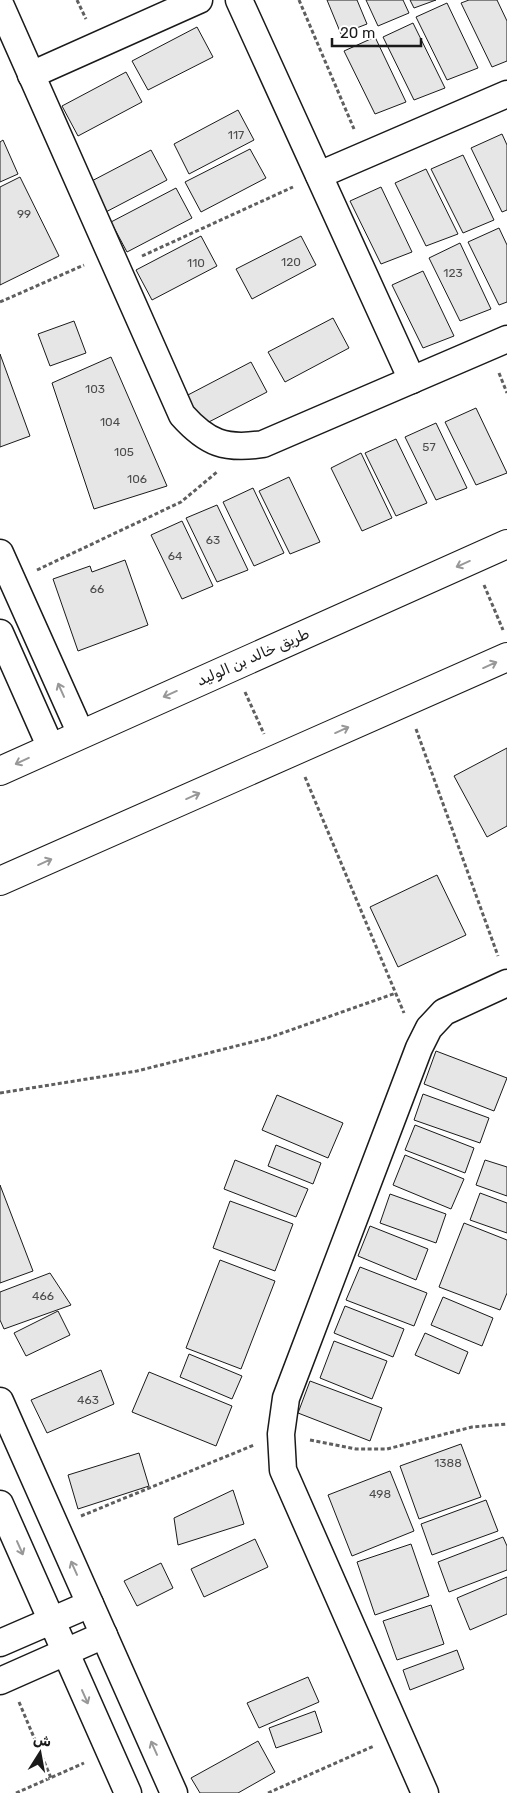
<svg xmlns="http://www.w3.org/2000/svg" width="507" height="1793" font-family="Rubik,Vazirmatn,sans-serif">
<rect width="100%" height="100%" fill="#fff"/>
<g fill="#e6e6e6" stroke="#1a1a1a">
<path d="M327 0H357L367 24 341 34Z"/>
<path d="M366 0H403L409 13 378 26Z"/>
<path d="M410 0H436L414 8Z"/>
<path d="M469 0H497L507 21V61L492 67 461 3Z"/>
<path d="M447 3 478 68 447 80 416 17Z"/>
<path d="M413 23 445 88 414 100 383 37Z"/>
<path d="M197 27 213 57 148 90 132 61Z"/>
<path d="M375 37 406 102 375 114 344 51Z"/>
<path d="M126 72 142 102 78 136 62 106Z"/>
<path d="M238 110 254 140 189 174 174 144Z"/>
<path d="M502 134 507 145V210L502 212 471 148Z"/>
<path d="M3 140 18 174 0 182V142Z"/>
<path d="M250 149 266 178 201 212 185 182Z"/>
<path d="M151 150 167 180 102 214 86 184Z"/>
<path d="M463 155 494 220 463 233 431 169Z"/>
<path d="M426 169 458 234 426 246 395 183Z"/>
<path d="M20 177 59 256 0 285V187Z"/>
<path d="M381 187 412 252 381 264 350 201Z"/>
<path d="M176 188 192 218 127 252 111 222Z"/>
<path d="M499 228 507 245V302L499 305 468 242Z"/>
<path d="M201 236 217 266 152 300 136 270Z"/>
<path d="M301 236 316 265 252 299 236 269Z"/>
<path d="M460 243 491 309 460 321 429 258Z"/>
<path d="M423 271 454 336 423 348 392 285Z"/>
<path d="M333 318 349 348 285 382 268 352Z"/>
<path d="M74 321 86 353 50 366 38 334Z"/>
<path d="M0 354 30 436 0 447Z"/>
<path d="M111 357 167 486 94 509 52 383Z"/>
<path d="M251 362 267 392 203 425 186 396Z"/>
<path d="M476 408 507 473 476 485 445 422Z"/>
<path d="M436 423 467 488 436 500 405 437Z"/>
<path d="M396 439 427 503 396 516 365 453Z"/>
<path d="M361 453 392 518 362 531 331 468Z"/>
<path d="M289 477 320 542 290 554 259 491Z"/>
<path d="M253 488 284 553 254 566 223 502Z"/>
<path d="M217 505 248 570 217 582 186 518Z"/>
<path d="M182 521 213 586 182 599 151 535Z"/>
<path d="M125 560 148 625 78 651 53 579 90 566 92 572Z"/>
<path d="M507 748V826L487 837 454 776Z"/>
<path d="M437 875 466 935 398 967 370 907Z"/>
<path d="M436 1051 507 1078 494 1111 424 1084Z"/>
<path d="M423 1094 489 1118 480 1143 414 1120Z"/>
<path d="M277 1095 343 1123 328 1158 262 1130Z"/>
<path d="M415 1125 474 1148 465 1173 405 1150Z"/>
<path d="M276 1145 321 1163 313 1184 268 1166Z"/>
<path d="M405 1155 464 1179 451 1209 393 1185Z"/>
<path d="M235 1160 308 1189 296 1217 224 1189Z"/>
<path d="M485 1160 507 1167V1196L476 1185Z"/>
<path d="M0 1185 33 1271 0 1283Z"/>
<path d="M480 1193 507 1203V1233L470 1220Z"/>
<path d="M390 1194 446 1214 436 1243 380 1223Z"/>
<path d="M230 1201 293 1224 275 1271 213 1248Z"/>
<path d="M464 1223 507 1240V1293L500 1310 439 1287Z"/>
<path d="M370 1226 428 1249 416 1280 358 1256Z"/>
<path d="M220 1260 275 1281 241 1369 186 1348Z"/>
<path d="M360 1267 427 1293 414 1326 346 1300Z"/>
<path d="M50 1273 71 1305 4 1329 0 1320V1292Z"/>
<path d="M443 1297 493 1318 482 1346 431 1325Z"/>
<path d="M345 1306 404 1329 393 1357 334 1333Z"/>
<path d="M58 1311 70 1335 26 1356 14 1333Z"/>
<path d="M425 1333 468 1352 459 1374 415 1355Z"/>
<path d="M334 1341 387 1361 372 1399 320 1378Z"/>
<path d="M189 1354 242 1376 232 1399 180 1377Z"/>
<path d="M101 1370 114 1404 47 1433 31 1400Z"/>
<path d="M149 1372 232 1406 216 1446 132 1412Z"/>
<path d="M310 1381 382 1408 370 1441 298 1413Z"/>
<path d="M461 1444 481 1497 419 1519 400 1466Z"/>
<path d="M139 1453 149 1486 78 1509 68 1475Z"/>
<path d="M390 1471 414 1531 352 1556 328 1495Z"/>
<path d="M233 1490 244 1524 178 1545 174 1518Z"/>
<path d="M486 1500 498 1531 432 1555 421 1524Z"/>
<path d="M503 1537 507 1546V1570L449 1592 438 1562Z"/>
<path d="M255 1539 268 1567 204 1597 191 1569Z"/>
<path d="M411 1544 429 1596 375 1615 357 1562Z"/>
<path d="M161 1563 173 1588 137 1606 124 1581Z"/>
<path d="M507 1577V1614L470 1630 457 1598Z"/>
<path d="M431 1605 444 1644 397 1660 383 1621Z"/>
<path d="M457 1650 464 1669 410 1690 403 1670Z"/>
<path d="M308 1677 319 1702 259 1728 247 1703Z"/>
<path d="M315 1711 322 1732 276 1748 269 1728Z"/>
<path d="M258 1741 275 1772 238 1793H200L191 1778Z"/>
</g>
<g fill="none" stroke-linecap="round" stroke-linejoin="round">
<g stroke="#1a1a1a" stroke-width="29">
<g id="street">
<path d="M239 0 412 380"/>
<path d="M0 4 182 415C207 443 225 450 263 444L507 339"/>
<path d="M31 75 199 0"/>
<path d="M319 175 507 94"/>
<path d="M0 553 81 734"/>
<path d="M0 633 51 748"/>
<path d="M0 1401 174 1793"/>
<path d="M0 1504 128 1793"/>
<path d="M0 1643 90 1604"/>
<path d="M0 1681 104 1635"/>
<path d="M425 1793 283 1470 281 1434 286 1398 419 1048 429 1028 444 1012 507 983"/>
</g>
</g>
<g stroke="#1a1a1a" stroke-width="30">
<g id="secondary">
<path d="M0 771 507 544"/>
<path d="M0 881 507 657"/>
</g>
</g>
<g stroke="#5f5f5f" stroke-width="3" stroke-dasharray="4 2.5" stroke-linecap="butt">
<path d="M77 0 86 19"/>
<path d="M299 0 354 129"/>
<path d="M142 256 293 187"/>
<path d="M0 302 84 265"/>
<path d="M499 373 507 393"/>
<path d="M37 570 181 502 217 472"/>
<path d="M484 585 503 630"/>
<path d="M245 692 264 734"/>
<path d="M416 729 498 956"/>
<path d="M305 777 404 1013"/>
<path d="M0 1093 137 1071 268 1038 396 993"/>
<path d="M310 1440 356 1449H387L472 1427 507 1424"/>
<path d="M81 1516 254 1445"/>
<path d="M19 1702 51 1778"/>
<path d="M16 1793 84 1763"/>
<path d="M268 1793 374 1746"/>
</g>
<use href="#street" stroke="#fff" stroke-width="26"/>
<use href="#secondary" stroke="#fff" stroke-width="28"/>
</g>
<defs><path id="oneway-shaft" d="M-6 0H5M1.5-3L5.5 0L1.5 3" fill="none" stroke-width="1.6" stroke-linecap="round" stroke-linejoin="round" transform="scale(1.25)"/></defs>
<g stroke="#989898">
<use href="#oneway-shaft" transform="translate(463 564) rotate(156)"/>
<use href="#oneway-shaft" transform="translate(490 665) rotate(-24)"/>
<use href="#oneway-shaft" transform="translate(61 690) rotate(-114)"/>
<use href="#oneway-shaft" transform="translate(170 694) rotate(156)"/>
<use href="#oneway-shaft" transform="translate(342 730) rotate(-24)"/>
<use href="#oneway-shaft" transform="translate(22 761) rotate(155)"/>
<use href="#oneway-shaft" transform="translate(193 796) rotate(-24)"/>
<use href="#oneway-shaft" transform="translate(45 862) rotate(-24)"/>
<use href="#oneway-shaft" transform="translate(20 1548) rotate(66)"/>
<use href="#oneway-shaft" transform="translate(74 1568) rotate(-114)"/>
<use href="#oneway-shaft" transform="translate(85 1697) rotate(66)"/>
<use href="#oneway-shaft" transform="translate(154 1748) rotate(-114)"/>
</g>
<g text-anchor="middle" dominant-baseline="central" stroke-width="4" stroke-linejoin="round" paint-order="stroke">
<g font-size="12" fill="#4d4d4d">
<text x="236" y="135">117</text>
<text x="24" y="214">99</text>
<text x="291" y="262">120</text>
<text x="196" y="263">110</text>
<text x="453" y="273">123</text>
<text x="95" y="389">103</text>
<text x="110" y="422">104</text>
<text x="429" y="447">57</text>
<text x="124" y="452">105</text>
<text x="137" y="479">106</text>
<text x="213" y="540">63</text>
<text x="175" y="556">64</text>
<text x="97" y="589">66</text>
<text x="43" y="1296">466</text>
<text x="88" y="1400">463</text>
<text x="448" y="1463">1388</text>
<text x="380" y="1494">498</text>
</g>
<g font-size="15" fill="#1a1a1a" stroke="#fff">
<text transform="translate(253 657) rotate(-24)">طريق خالد بن الوليد</text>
</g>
</g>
<g transform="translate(40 1753) rotate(11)" stroke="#ffffff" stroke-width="4" paint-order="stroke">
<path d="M0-4L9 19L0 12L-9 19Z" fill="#1a1a1a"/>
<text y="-8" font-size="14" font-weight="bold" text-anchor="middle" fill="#1a1a1a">ش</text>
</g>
<path d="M332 38v8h89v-8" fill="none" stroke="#1a1a1a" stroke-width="2.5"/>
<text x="340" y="38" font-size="15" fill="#1a1a1a" stroke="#ffffff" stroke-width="4" paint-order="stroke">20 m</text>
</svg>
